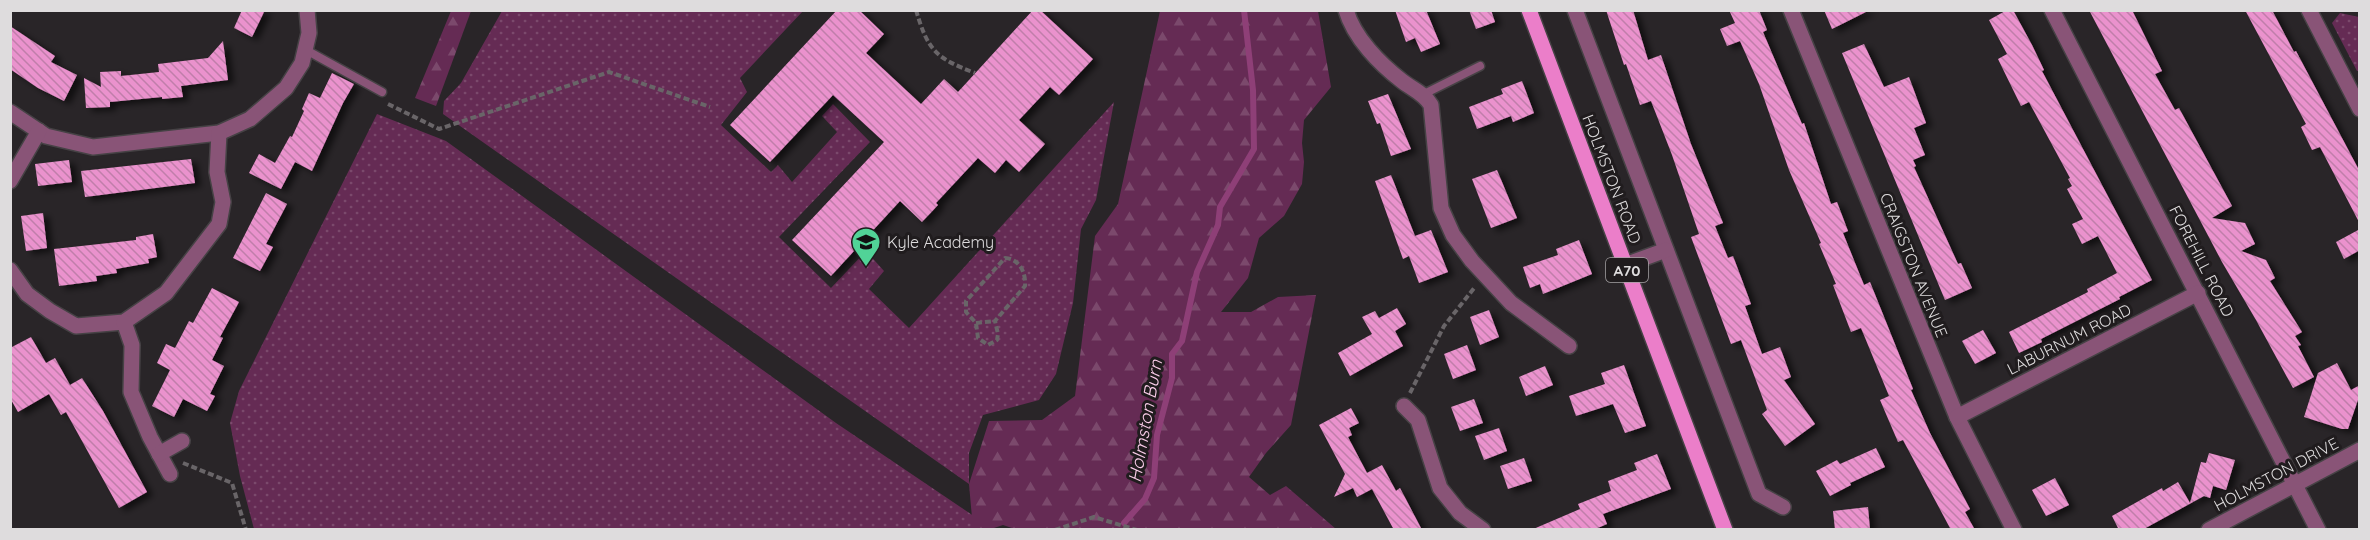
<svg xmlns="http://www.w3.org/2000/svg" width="2370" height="540" font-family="Quicksand,sans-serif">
<defs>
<pattern id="grass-dots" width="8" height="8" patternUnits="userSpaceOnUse" patternTransform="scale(1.5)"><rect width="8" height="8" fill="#652b54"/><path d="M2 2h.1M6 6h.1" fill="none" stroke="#7b496c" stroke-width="1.8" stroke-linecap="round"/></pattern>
<pattern id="forest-firs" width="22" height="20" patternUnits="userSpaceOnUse" patternTransform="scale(1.5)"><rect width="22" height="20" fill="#652b54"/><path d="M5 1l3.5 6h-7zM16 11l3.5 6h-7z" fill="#7b496c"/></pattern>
<pattern id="building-back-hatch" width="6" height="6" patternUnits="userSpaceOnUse" patternTransform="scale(1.5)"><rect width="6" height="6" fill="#ea92cd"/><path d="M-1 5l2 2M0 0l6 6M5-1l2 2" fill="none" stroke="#c07eaa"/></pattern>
<filter id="shadow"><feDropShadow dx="6" dy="3.5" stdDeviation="3" flood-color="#0009"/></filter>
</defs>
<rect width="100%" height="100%" fill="#292528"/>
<g fill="url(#grass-dots)">
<path d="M502 11H803L740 78 747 92 721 125 771 172 778 165 792 182 837 132 822 116 833 104 870 142 779 237 831 288 866 251 884 271 869 289 909 328 1114 102 1096 200 1081 229 1073 303 1056 374 1039 400 983 415 969 453V484L443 114 444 101 461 83Z"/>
<path d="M2340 13 2359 17V71H2357L2332 23Z"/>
<path d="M377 114 446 141 836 423 993 529H254L240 476 230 423 239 391Z"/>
</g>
<g fill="url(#forest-firs)">
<path d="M451 11H471L436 106 415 98Z"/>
<path d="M1160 11H1318L1331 87 1304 120 1302 143 1304 162 1302 184 1284 216 1259 238 1248 278 1221 312H1251L1278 297 1316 295 1291 425 1266 453 1249 477 1270 495 1286 486 1336 529 1018 530 1003 525 991 529H973L969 484 989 421 1042 420 1075 396 1095 236 1118 204Z"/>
</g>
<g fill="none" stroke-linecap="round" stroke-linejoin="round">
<path stroke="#8e3f77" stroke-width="6" d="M1124 523 1145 499 1154 478 1157 435 1172 378V354L1182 341 1197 272 1218 225 1220 207 1254 149 1253 90 1244 10"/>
</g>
<g fill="url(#building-back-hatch)" filter="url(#shadow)">
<path d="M242 10H265L252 37 234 28Z"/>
<path d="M837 10H859L884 34 866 53 921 104 944 79 958 92 1033 10H1040L1093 59 1059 95 1050 87 1019 120 1045 144 1019 172 1006 160 995 173 978 158 936 203 938 205 922 222 900 201 831 276 792 240 884 142 833 95 770 162 730 125Z"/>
<path d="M1395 10H1426L1440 44 1421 52 1415 38 1406 42Z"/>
<path d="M1469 10H1491L1495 22 1476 29Z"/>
<path d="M1606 10H1633L1648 60 1661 55 1691 144 1723 223 1715 226 1728 258 1733 256 1751 304 1745 306 1762 354 1780 347 1791 377 1784 380 1815 424 1785 446 1762 414 1767 410 1741 340 1731 344 1691 237 1699 234 1672 155 1651 101 1640 105 1626 64 1624 65Z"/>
<path d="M1729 10H1759L1767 30 1763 32 1802 124 1804 123 1831 204 1837 202 1848 231 1843 233 1864 285 1870 282 1913 389 1911 390 1930 433 1970 509 1965 512 1975 530H1951L1903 440 1898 442 1880 400 1889 396 1861 328 1851 332 1833 285 1836 284 1819 244 1821 243 1789 170 1759 84 1740 41 1727 46 1720 29 1735 23Z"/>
<path d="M1824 10H1870L1832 29Z"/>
<path d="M2007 10H2013L2032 45 2044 70 2042 71 2152 280 2119 297 2120 299 2041 339 2042 342 2019 353 2009 332 2088 292 2087 289 2117 273 2098 236 2082 244 2072 224 2083 219 2067 189 2072 186 2068 179 2070 178 2029 102 2021 106 1998 59 2007 54 1989 20Z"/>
<path d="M2089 10H2132L2162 71 2155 74 2175 110 2179 108 2232 206 2212 218 2245 223 2255 244 2241 251 2266 260 2275 278 2270 281 2302 332 2295 336 2301 345 2298 346 2314 377 2293 388 2256 320 2222 262Z"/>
<path d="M2245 10H2272L2294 52 2296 51 2360 172V224L2320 147 2312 150 2301 127 2306 124Z"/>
<path d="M10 26 55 56 51 62 77 75 64 101 38 88 10 69Z"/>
<path d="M223 41 228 80 181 86 183 97 162 99V97L110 102V107L86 108 84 78 101 87 100 72 121 71V76L159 72 158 64 208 58Z"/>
<path d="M1864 44 1884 87 1909 77 1926 123 1914 128 1925 155 1913 160 1916 166 1914 167 1958 264 1961 263 1972 288 1945 300 1842 53Z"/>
<path d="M332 73 354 84 343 103 312 171 295 162 281 189 249 173 259 154 275 163 290 136 292 137 304 111 302 109 309 93 320 98Z"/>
<path d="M1522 81 1534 113 1513 122 1511 116 1477 129 1469 107 1503 94 1501 89Z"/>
<path d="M1388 94 1411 149 1391 156 1380 123 1377 124 1368 101Z"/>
<path d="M191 159 195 183 85 197 81 171Z"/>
<path d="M69 160 72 182 38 186 35 164Z"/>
<path d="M1497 170 1517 218 1491 228 1472 179Z"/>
<path d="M1391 175 1415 236 1431 230 1448 272 1419 283 1409 256 1403 259 1375 181Z"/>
<path d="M266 193 287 204 266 244 273 247 260 271 233 258Z"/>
<path d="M43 213 47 248 26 251 21 216Z"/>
<path d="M2360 229V250L2344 259 2336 242Z"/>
<path d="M153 234 157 257 148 259 149 263 116 269 117 273 96 276 97 281 59 286 54 249 136 240V237Z"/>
<path d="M1579 240 1592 274 1543 294 1540 284 1530 288 1523 267 1558 255 1556 249Z"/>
<path d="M212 288 239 302 220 337 223 338 212 360 224 366 210 394 215 396 207 411 183 399 174 417 152 406 170 370 157 363 166 344 175 348 189 321 193 323Z"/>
<path d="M1397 308 1406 324 1395 331 1403 346 1350 376 1338 353 1372 334 1362 317 1375 311 1379 318Z"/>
<path d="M1489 310 1499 337 1480 345 1470 317Z"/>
<path d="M1983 330 1996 353 1975 364 1962 341Z"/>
<path d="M31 337 46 363 55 358 70 385 82 378 103 411 147 492 119 508 66 412 61 415 49 394 18 412 10 398V348Z"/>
<path d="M1467 345 1476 370 1453 379 1444 354Z"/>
<path d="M2337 363 2351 390 2360 385V394L2348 429H2342L2304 417 2318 373Z"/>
<path d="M1624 365 1646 426 1625 433 1613 404 1576 416 1569 396 1605 384 1601 373Z"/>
<path d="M1545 366 1553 385 1526 396 1519 377Z"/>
<path d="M1474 399 1483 423 1460 431 1451 407Z"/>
<path d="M1351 408 1359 423 1349 428 1352 435 1348 437 1367 473 1382 465 1396 491 1400 488 1422 530H1394L1372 489 1357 497 1353 488 1334 497 1345 474 1319 425Z"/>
<path d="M1499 428 1507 451 1484 460 1475 436Z"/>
<path d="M1876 448 1885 467 1850 483 1851 485 1830 496 1816 471 1837 460 1840 464Z"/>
<path d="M2209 453 2235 460 2226 490 2213 486 2210 498 2204 496 2142 530H2119L2112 516 2162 488 2163 491 2178 482 2190 503 2201 462 2206 463Z"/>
<path d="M1657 454 1671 489 1603 514 1607 524 1593 530H1531L1580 509 1578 504 1611 491 1608 481 1637 470 1634 463Z"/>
<path d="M1524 458 1532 481 1508 489 1500 466Z"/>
<path d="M2055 478 2069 505 2046 516 2032 490Z"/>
<path d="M1868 507 1870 530H1835L1833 511Z"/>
</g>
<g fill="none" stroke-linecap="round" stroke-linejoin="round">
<g stroke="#464245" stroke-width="11">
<g id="lane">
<path d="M306 50 382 92"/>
<path d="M1422 95 1480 66"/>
</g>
</g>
<g stroke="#464245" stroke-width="18">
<g id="street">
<path d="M1346 10C1354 38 1380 64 1402 81 1412 89 1424 93 1431 105L1441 208 1453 235 1472 261 1511 303 1569 346"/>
<path d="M1575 10 1759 494 1783 507"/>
<path d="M1791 10 1957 417 2014 530"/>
<path d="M2052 10 2318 530"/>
<path d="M2309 10 2360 109"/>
<path d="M10 112 46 136 93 147 219 133 250 119 286 88 302 63 309 33 307 10"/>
<path d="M10 181 39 131"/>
<path d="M1625 265 1666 250"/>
<path d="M10 270 27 294 50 311 76 326 124 322 166 293 219 224 223 202 217 172 219 133"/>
<path d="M124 322 132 345 131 392 150 437 170 474"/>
<path d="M1404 406 1418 420 1440 488 1460 513 1483 530"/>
<path d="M1957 417 2198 293"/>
<path d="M159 454 182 441"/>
<path d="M2209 530 2360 450"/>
</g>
</g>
<g stroke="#464245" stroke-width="18">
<path id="primary" d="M1529 10 1725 530"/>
</g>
<g stroke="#696568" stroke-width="4" stroke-dasharray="6 3" stroke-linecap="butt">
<path d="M916 10C928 51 936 58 975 73"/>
<path d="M388 104 439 129 609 72 710 107"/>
<path d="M1005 258C1020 259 1026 273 1025 286L995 321 998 334 997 340 988 345 978 338 976 323 966 312V301Z"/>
<path d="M976 323 995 321"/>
<path d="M1410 393 1444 326 1475 287"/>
<path d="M183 463 232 483 246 530"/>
<path d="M1055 530 1094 517 1137 530"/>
</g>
<use href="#lane" stroke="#895477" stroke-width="8"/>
<use href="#street" stroke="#895477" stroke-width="15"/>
<use href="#primary" stroke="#eb7ec9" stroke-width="15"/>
</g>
<defs>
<g id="school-pin" transform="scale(1.5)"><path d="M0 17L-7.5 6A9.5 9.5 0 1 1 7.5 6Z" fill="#51d397" stroke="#201c1e"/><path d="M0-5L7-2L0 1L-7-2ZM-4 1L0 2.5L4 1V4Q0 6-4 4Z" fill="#111"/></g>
</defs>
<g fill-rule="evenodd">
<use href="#school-pin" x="866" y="242"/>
</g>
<g text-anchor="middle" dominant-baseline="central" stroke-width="6" stroke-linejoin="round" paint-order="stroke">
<rect fill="#201c1e" stroke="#a5a2a4" stroke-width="1.5" x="1606" y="258" width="42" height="24" rx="4.5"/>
<g font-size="15" font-weight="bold" fill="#dedcdd">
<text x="1627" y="270">A70</text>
</g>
<g font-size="16" fill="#dedcdd" stroke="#201c1e">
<text transform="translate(1612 179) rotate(69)">HOLMSTON ROAD</text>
<text transform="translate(2202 261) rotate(63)">FOREHILL ROAD</text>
<text transform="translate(1914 265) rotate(68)">CRAIGSTON AVENUE</text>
<text transform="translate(2069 339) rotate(-27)">LABURNUM ROAD</text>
<text transform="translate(2276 474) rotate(-28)">HOLMSTON DRIVE</text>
</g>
<g font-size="16" fill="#dedcdd" stroke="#201c1e" text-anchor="start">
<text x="887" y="242">Kyle Academy</text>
</g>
<g font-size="18" font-style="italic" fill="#fcceeb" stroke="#201c1e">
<text transform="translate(1145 421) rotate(-80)">Holmston Burn</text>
</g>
</g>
<rect width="2370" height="540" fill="none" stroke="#dedcdd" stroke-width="24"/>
</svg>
